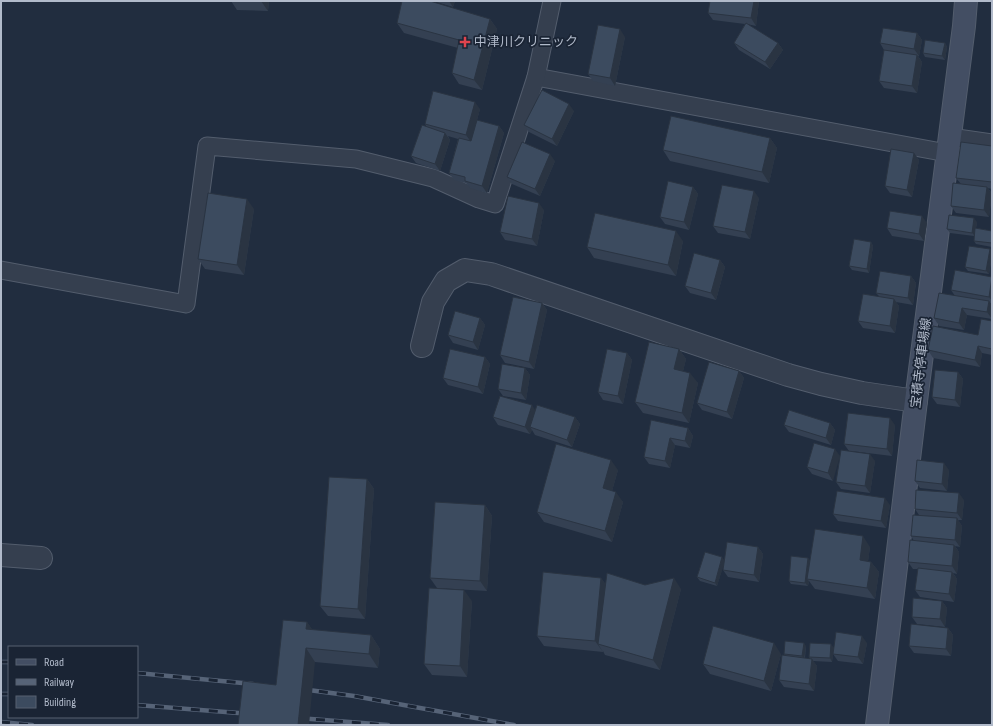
<svg xmlns="http://www.w3.org/2000/svg" width="993" height="726" font-family="'Sofia Sans Condensed','Noto Sans JP',sans-serif">
<rect width="100%" height="100%" fill="#212d3f"/>
<g fill="none" stroke-linecap="round" stroke-linejoin="round">
<g stroke="#535d6d" stroke-width="19">
<g id="minor">
<path d="M536 77 947 153"/>
<path d="M950 137 992 143"/>
<path d="M1 270 186 304 207 146 356 159 433 178 479 199 495 204 536 77 552 1"/>
</g>
</g>
<g stroke="#535d6d" stroke-width="24">
<g id="tertiary">
<path d="M422 346 433 302 446 281 465 270 491 274 788 375 821 384 862 393 916 401"/>
<path d="M1 555 41 558"/>
</g>
</g>
<g stroke="#535d6d" stroke-width="24">
<path id="secondary" d="M877 725 916 401 964 26 966 1"/>
</g>
<use href="#minor" stroke="#353f4f" stroke-width="17"/>
<use href="#tertiary" stroke="#353f4f" stroke-width="22"/>
<use href="#secondary" stroke="#434e63" stroke-width="22"/>
<g stroke="#566377" stroke-width="4.5">
<g id="rail">
<path d="M1 662H9"/>
<path d="M137 673 253 684"/>
<path d="M301 689 354 696 514 725"/>
<path d="M1 694H9"/>
<path d="M137 705 251 714"/>
<path d="M298 718 388 725"/>
<path d="M1 722 32 725"/>
</g>
</g>
<use href="#rail" stroke="#1a2434" stroke-width="3" stroke-dasharray="9" stroke-linecap="butt"/>
</g>
<g fill="#344052">
<path d="M231 1H269L268 11 237 10Z"/>
<path d="M433 1H455L453 7Z"/>
<path d="M710 1H759L756 26 747 24 778 43 783 50 770 69 739 50 734 43 745 24 713 20 708 13Z"/>
<path d="M490 19 497 29 482 90 459 84 452 73 458 48 404 33 397 23Z"/>
<path d="M917 33 922 40 919 56H918L922 62 917 93 884 88 879 81 884 50 880 43Z"/>
<path d="M625 37 615 86 593 81 588 74Z"/>
<path d="M945 43 947 47 945 60 925 57 923 53Z"/>
<path d="M480 109 477 120 499 126 504 133 487 193 470 188 466 183 454 180 449 173 458 139 448 136 450 140 440 171 416 163 411 156 426 126 425 124Z"/>
<path d="M574 111 557 146 529 132 524 125Z"/>
<path d="M770 138 777 148 769 183 670 161 663 150Z"/>
<path d="M992 146V189L988 188 992 194 989 217 956 213 951 206 961 184 956 178Z"/>
<path d="M914 153 919 160 912 197 890 193 885 186Z"/>
<path d="M555 161 540 196 512 184 507 177Z"/>
<path d="M693 187 698 194 689 230 665 224 660 217Z"/>
<path d="M759 198 750 239 718 233 713 226Z"/>
<path d="M254 209 244 275 205 269 198 259Z"/>
<path d="M544 210 537 246 505 240 500 232Z"/>
<path d="M977 222 976 228 992 231V247L976 244 974 241V236L950 233 947 229Z"/>
<path d="M927 223 924 241 892 236 887 228Z"/>
<path d="M683 241 676 276 594 258 587 247Z"/>
<path d="M871 242 873 246 869 273 852 270 849 266Z"/>
<path d="M990 249 992 252V256L989 274 968 271 965 267Z"/>
<path d="M720 260 725 267 716 300 690 293 685 286Z"/>
<path d="M911 276 916 283 913 305 896 302 899 306 895 333 863 328 858 321 879 296 876 293Z"/>
<path d="M992 277V304L990 303 992 319 967 315 964 330 939 326 934 318 955 296 951 290Z"/>
<path d="M542 303 547 310 534 369 505 363 500 355Z"/>
<path d="M480 318 485 325 478 350 453 343 448 335Z"/>
<path d="M992 321V355L982 353 980 367 933 358 928 350 978 335Z"/>
<path d="M679 349 686 359 683 371 698 383 689 423 643 413 635 402Z"/>
<path d="M627 353 632 360 623 404 603 400 598 392Z"/>
<path d="M485 357 490 364 483 394 448 385 443 378Z"/>
<path d="M525 368 530 375 526 400 503 396 498 389Z"/>
<path d="M739 371 744 378 732 419 702 410 697 403Z"/>
<path d="M958 372 963 379 960 407 937 404 932 397Z"/>
<path d="M536 410 575 417 580 424 572 447 535 435 532 430 530 434 498 425 493 417Z"/>
<path d="M651 420 688 428 693 436 690 448 675 445 670 468 649 464 644 457Z"/>
<path d="M830 423 835 430 831 445 789 432 784 425Z"/>
<path d="M895 425 892 456 851 451 875 461 870 493 841 489 836 482 849 451 844 444Z"/>
<path d="M814 443 833 481 812 474 807 467Z"/>
<path d="M618 470 612 491 623 502 612 542 544 522 537 512Z"/>
<path d="M949 470 947 491 920 488 915 481Z"/>
<path d="M367 479 374 489 365 619 328 616 320 606Z"/>
<path d="M964 500 962 520H958L962 526 960 547 955 546 959 552 957 574 953 573 957 579 954 602 920 597 915 590 918 569H913L908 562 914 541 911 536 919 515 915 509Z"/>
<path d="M485 505 492 516 487 591 437 588 430 578Z"/>
<path d="M890 505 886 528 838 521 833 514Z"/>
<path d="M758 547 763 554 759 582 728 577 723 570V566L717 586 700 581 697 577 724 560Z"/>
<path d="M870 547 868 561 871 562 879 572 875 599 815 589 809 581 808 586 791 584 789 581 808 558 810 561Z"/>
<path d="M601 578 605 584 645 585 681 589 660 670 605 655 603 651V652L544 646 537 636Z"/>
<path d="M472 601 467 677 432 675 424 664Z"/>
<path d="M942 601 947 608 945 627 917 624 912 617Z"/>
<path d="M307 622 312 630 371 635 380 649 378 668 315 662 276 685Z"/>
<path d="M948 628 953 635 951 656 914 653 909 646Z"/>
<path d="M867 643 863 664 838 661 833 654 832 662 813 661 817 666 814 691 784 687 779 680 785 656 784 654 806 646 805 658 810 659 809 657 834 648Z"/>
<path d="M781 654 771 691 710 674 703 664Z"/>
</g>
<g fill="#2a3442">
<path d="M261 1H269L268 11Z"/>
<path d="M449 1H455L453 7Z"/>
<path d="M754 1H759L756 26 751 18Z"/>
<path d="M490 19 497 29 482 90 474 80Z"/>
<path d="M620 29 625 37 615 86 610 78Z"/>
<path d="M917 33 922 40 919 56 914 49Z"/>
<path d="M778 43 783 50 770 69 765 62Z"/>
<path d="M945 43 947 47 945 60 942 56Z"/>
<path d="M917 55 922 62 917 93 912 86Z"/>
<path d="M475 102 480 109 471 142 466 135Z"/>
<path d="M569 104 574 111 557 146 552 139Z"/>
<path d="M499 126 504 133 487 193 482 186Z"/>
<path d="M445 133 450 140 440 171 435 164Z"/>
<path d="M770 138 777 148 769 183 762 172Z"/>
<path d="M914 153 919 160 912 197 907 190Z"/>
<path d="M550 154 555 161 540 196 535 189Z"/>
<path d="M693 187 698 194 689 230 684 222Z"/>
<path d="M987 187 992 194 989 217 984 210Z"/>
<path d="M754 191 759 198 750 239 745 232Z"/>
<path d="M247 199 254 209 244 275 237 265Z"/>
<path d="M539 203 544 210 537 246 532 239Z"/>
<path d="M922 216 927 223 924 241 919 234Z"/>
<path d="M974 218 977 222 975 236 972 233Z"/>
<path d="M676 231 683 241 676 276 668 265Z"/>
<path d="M871 242 873 246 869 273 867 269Z"/>
<path d="M990 249 992 252V256L989 274 986 271Z"/>
<path d="M720 260 725 267 716 300 711 293Z"/>
<path d="M911 276 916 283 913 305 908 298Z"/>
<path d="M992 279V301L989 297Z"/>
<path d="M894 299 899 306 895 333 890 326Z"/>
<path d="M989 301 992 306V319L987 312Z"/>
<path d="M542 303 547 310 534 369 529 362Z"/>
<path d="M962 308 967 315 964 330 959 323Z"/>
<path d="M480 318 485 325 478 350 473 342Z"/>
<path d="M978 346 982 353 980 367 975 360Z"/>
<path d="M679 349 686 359 681 380 674 369Z"/>
<path d="M627 353 632 360 623 404 618 396Z"/>
<path d="M485 357 490 364 483 394 478 387Z"/>
<path d="M525 368 530 375 526 400 521 393Z"/>
<path d="M739 371 744 378 732 419 727 412Z"/>
<path d="M958 372 963 379 960 407 955 400Z"/>
<path d="M690 373 698 383 689 423 682 413Z"/>
<path d="M532 405 537 413 530 427 532 430 530 434 525 427Z"/>
<path d="M575 417 580 424 572 447 567 440Z"/>
<path d="M890 418 895 425 892 456 887 449Z"/>
<path d="M830 423 835 430 831 445 826 438Z"/>
<path d="M688 428 693 436 690 448 685 441Z"/>
<path d="M670 438 675 445 670 468 665 461Z"/>
<path d="M835 449 840 456 833 481 828 473Z"/>
<path d="M870 454 875 461 870 493 865 486Z"/>
<path d="M611 460 618 470 610 498 603 488Z"/>
<path d="M944 463 949 470 947 491 942 484Z"/>
<path d="M367 479 374 489 365 619 358 609Z"/>
<path d="M616 492 623 502 612 542 605 531Z"/>
<path d="M959 493 964 500 962 520 957 513Z"/>
<path d="M885 498 890 505 886 528 881 521Z"/>
<path d="M485 505 492 516 487 591 480 581Z"/>
<path d="M957 518 962 526 960 547 955 540Z"/>
<path d="M863 536 870 547 867 570 860 560Z"/>
<path d="M954 545 959 552 957 574 952 566Z"/>
<path d="M758 547 763 554 759 582 754 575Z"/>
<path d="M722 557 725 561 717 586 715 583Z"/>
<path d="M808 558 811 562 807 579 809 581 808 586 805 583Z"/>
<path d="M871 562 879 572 875 599 867 588Z"/>
<path d="M952 572 957 579 954 602 949 594Z"/>
<path d="M601 578 609 588 598 644 603 652 595 641Z"/>
<path d="M674 578 681 589 660 670 653 660Z"/>
<path d="M464 590 472 601 467 677 460 666Z"/>
<path d="M942 601 947 608 945 627 940 619Z"/>
<path d="M307 622 317 636 306 629Z"/>
<path d="M948 628 953 635 951 656 946 649Z"/>
<path d="M371 635 380 649 378 668 369 654Z"/>
<path d="M862 636 867 643 863 664 858 657Z"/>
<path d="M774 643 781 654 771 691 764 681Z"/>
<path d="M804 643 806 646 804 660 802 656Z"/>
<path d="M831 644 834 648 832 662 830 658Z"/>
<path d="M306 648 315 662 309 725H298Z"/>
<path d="M812 659 817 666 814 691 809 684Z"/>
</g>
<g fill="#3c4b5f" stroke="#2a3442">
<path d="M402 1H430L490 19 474 80 452 73 459 40 397 23Z"/>
<path d="M710 1H754L751 18 708 13Z"/>
<path d="M746 23 778 43 765 62 734 43Z"/>
<path d="M598 25 620 29 610 78 588 74Z"/>
<path d="M883 28 917 33 914 49 880 43Z"/>
<path d="M925 40 945 43 942 56 923 53Z"/>
<path d="M884 50 917 55 912 86 879 81Z"/>
<path d="M542 90 569 104 552 139 524 125Z"/>
<path d="M433 91 475 102 466 135 425 124Z"/>
<path d="M671 116 770 138 762 172 663 150Z"/>
<path d="M477 120 499 126 482 186 465 181V177L449 173 459 138 471 141Z"/>
<path d="M422 125 445 133 435 164 411 156Z"/>
<path d="M522 142 550 154 535 189 507 177Z"/>
<path d="M961 142 992 146V182L956 178Z"/>
<path d="M891 149 914 153 907 190 885 186Z"/>
<path d="M668 181 693 187 684 222 660 217Z"/>
<path d="M953 183 987 187 984 210 951 206Z"/>
<path d="M722 185 754 191 745 232 713 226Z"/>
<path d="M208 193 247 199 237 265 198 259Z"/>
<path d="M508 196 539 203 532 239 500 232Z"/>
<path d="M890 211 922 216 919 234 887 228Z"/>
<path d="M595 213 676 231 668 265 587 247Z"/>
<path d="M949 215 974 218 972 233 947 229Z"/>
<path d="M975 228 992 231V243L974 241Z"/>
<path d="M854 239 871 242 867 269 849 266Z"/>
<path d="M969 246 990 249 986 271 965 267Z"/>
<path d="M694 253 720 260 711 293 685 286Z"/>
<path d="M955 270 992 277 989 297 951 290Z"/>
<path d="M880 271 911 276 908 298 876 293Z"/>
<path d="M939 293 989 301 987 312 962 308 959 323 934 318Z"/>
<path d="M863 294 894 299 890 326 858 321Z"/>
<path d="M513 297 542 303 529 362 500 355Z"/>
<path d="M455 311 480 318 473 342 448 335Z"/>
<path d="M981 319 992 321V349L978 346 975 360 928 350 933 326 978 335Z"/>
<path d="M649 342 679 349 674 369 690 373 682 413 635 402Z"/>
<path d="M450 349 485 357 478 387 443 378Z"/>
<path d="M607 349 627 353 618 396 598 392Z"/>
<path d="M709 362 739 371 727 412 697 403Z"/>
<path d="M502 364 525 368 521 393 498 389Z"/>
<path d="M935 370 958 372 955 400 932 397Z"/>
<path d="M500 396 532 405 525 427 493 417Z"/>
<path d="M537 405 575 417 567 440 530 427Z"/>
<path d="M789 410 830 423 826 438 784 425Z"/>
<path d="M848 413 890 418 887 449 844 444Z"/>
<path d="M651 420 688 428 685 441 670 438 665 461 644 457Z"/>
<path d="M814 443 835 449 828 473 807 467Z"/>
<path d="M556 444 611 460 603 488 616 492 605 531 537 512Z"/>
<path d="M841 450 870 454 865 486 836 482Z"/>
<path d="M917 460 944 463 942 484 915 481Z"/>
<path d="M329 477 367 479 358 609 320 606Z"/>
<path d="M916 490 959 493 957 513 915 509Z"/>
<path d="M837 491 885 498 881 521 833 514Z"/>
<path d="M435 502 485 505 480 581 430 578Z"/>
<path d="M913 515 957 518 955 540 911 536Z"/>
<path d="M815 529 863 536 860 560 871 562 867 588 807 579Z"/>
<path d="M910 540 954 545 952 566 908 562Z"/>
<path d="M727 542 758 547 754 575 723 570Z"/>
<path d="M705 552 722 557 715 583 697 577Z"/>
<path d="M791 556 808 558 805 583 789 581Z"/>
<path d="M918 568 952 572 949 594 915 590Z"/>
<path d="M543 572 601 578 595 641 537 636Z"/>
<path d="M607 573 645 585 674 578 653 660 598 644Z"/>
<path d="M429 588 464 590 460 666 424 664Z"/>
<path d="M913 598 942 601 940 619 912 617Z"/>
<path d="M283 620 307 622 306 629 371 635 369 654 306 648 298 725H238L243 681 276 685Z"/>
<path d="M911 624 948 628 946 649 909 646Z"/>
<path d="M713 626 774 643 764 681 703 664Z"/>
<path d="M836 632 862 636 858 657 833 654Z"/>
<path d="M785 641 804 643 802 656 784 654Z"/>
<path d="M810 643 831 644 830 658 809 657Z"/>
<path d="M782 655 812 659 809 684 779 680Z"/>
</g>
<path fill="#e0444e" stroke="#1a2434" stroke-width="1.5" d="M463 36h4v4h4v4h-4v4h-4v-4h-4v-4h4z"/>
<g text-anchor="middle" dominant-baseline="central" stroke-width="3.5" stroke-linejoin="round" paint-order="stroke">
<g font-size="13" fill="#b1baca" stroke="#1a2434" text-anchor="start">
<text x="474" y="42">中津川クリニック</text>
</g>
<g font-size="13" fill="#b1baca" stroke="#1a2434">
<text transform="translate(921 363) rotate(-83)">宝積寺停車場線</text>
</g>
</g>
<rect width="993" height="726" fill="none" stroke="#b1baca" stroke-width="4"/>
<rect x="8" y="646" width="130" height="72" fill="#1a2434" stroke="#566070"/>
<rect x="16" y="659" width="20" height="6" fill="#434e63" stroke="#566070"/>
<text x="44" y="666" font-size="12" fill="#b1baca">Road</text>
<rect x="16" y="679" width="20" height="6" fill="#566377" stroke="#566070"/>
<text x="44" y="686" font-size="12" fill="#b1baca">Railway</text>
<rect x="16" y="696" width="20" height="12" fill="#3c4b5f" stroke="#566070"/>
<text x="44" y="706" font-size="12" fill="#b1baca">Building</text>
</svg>
